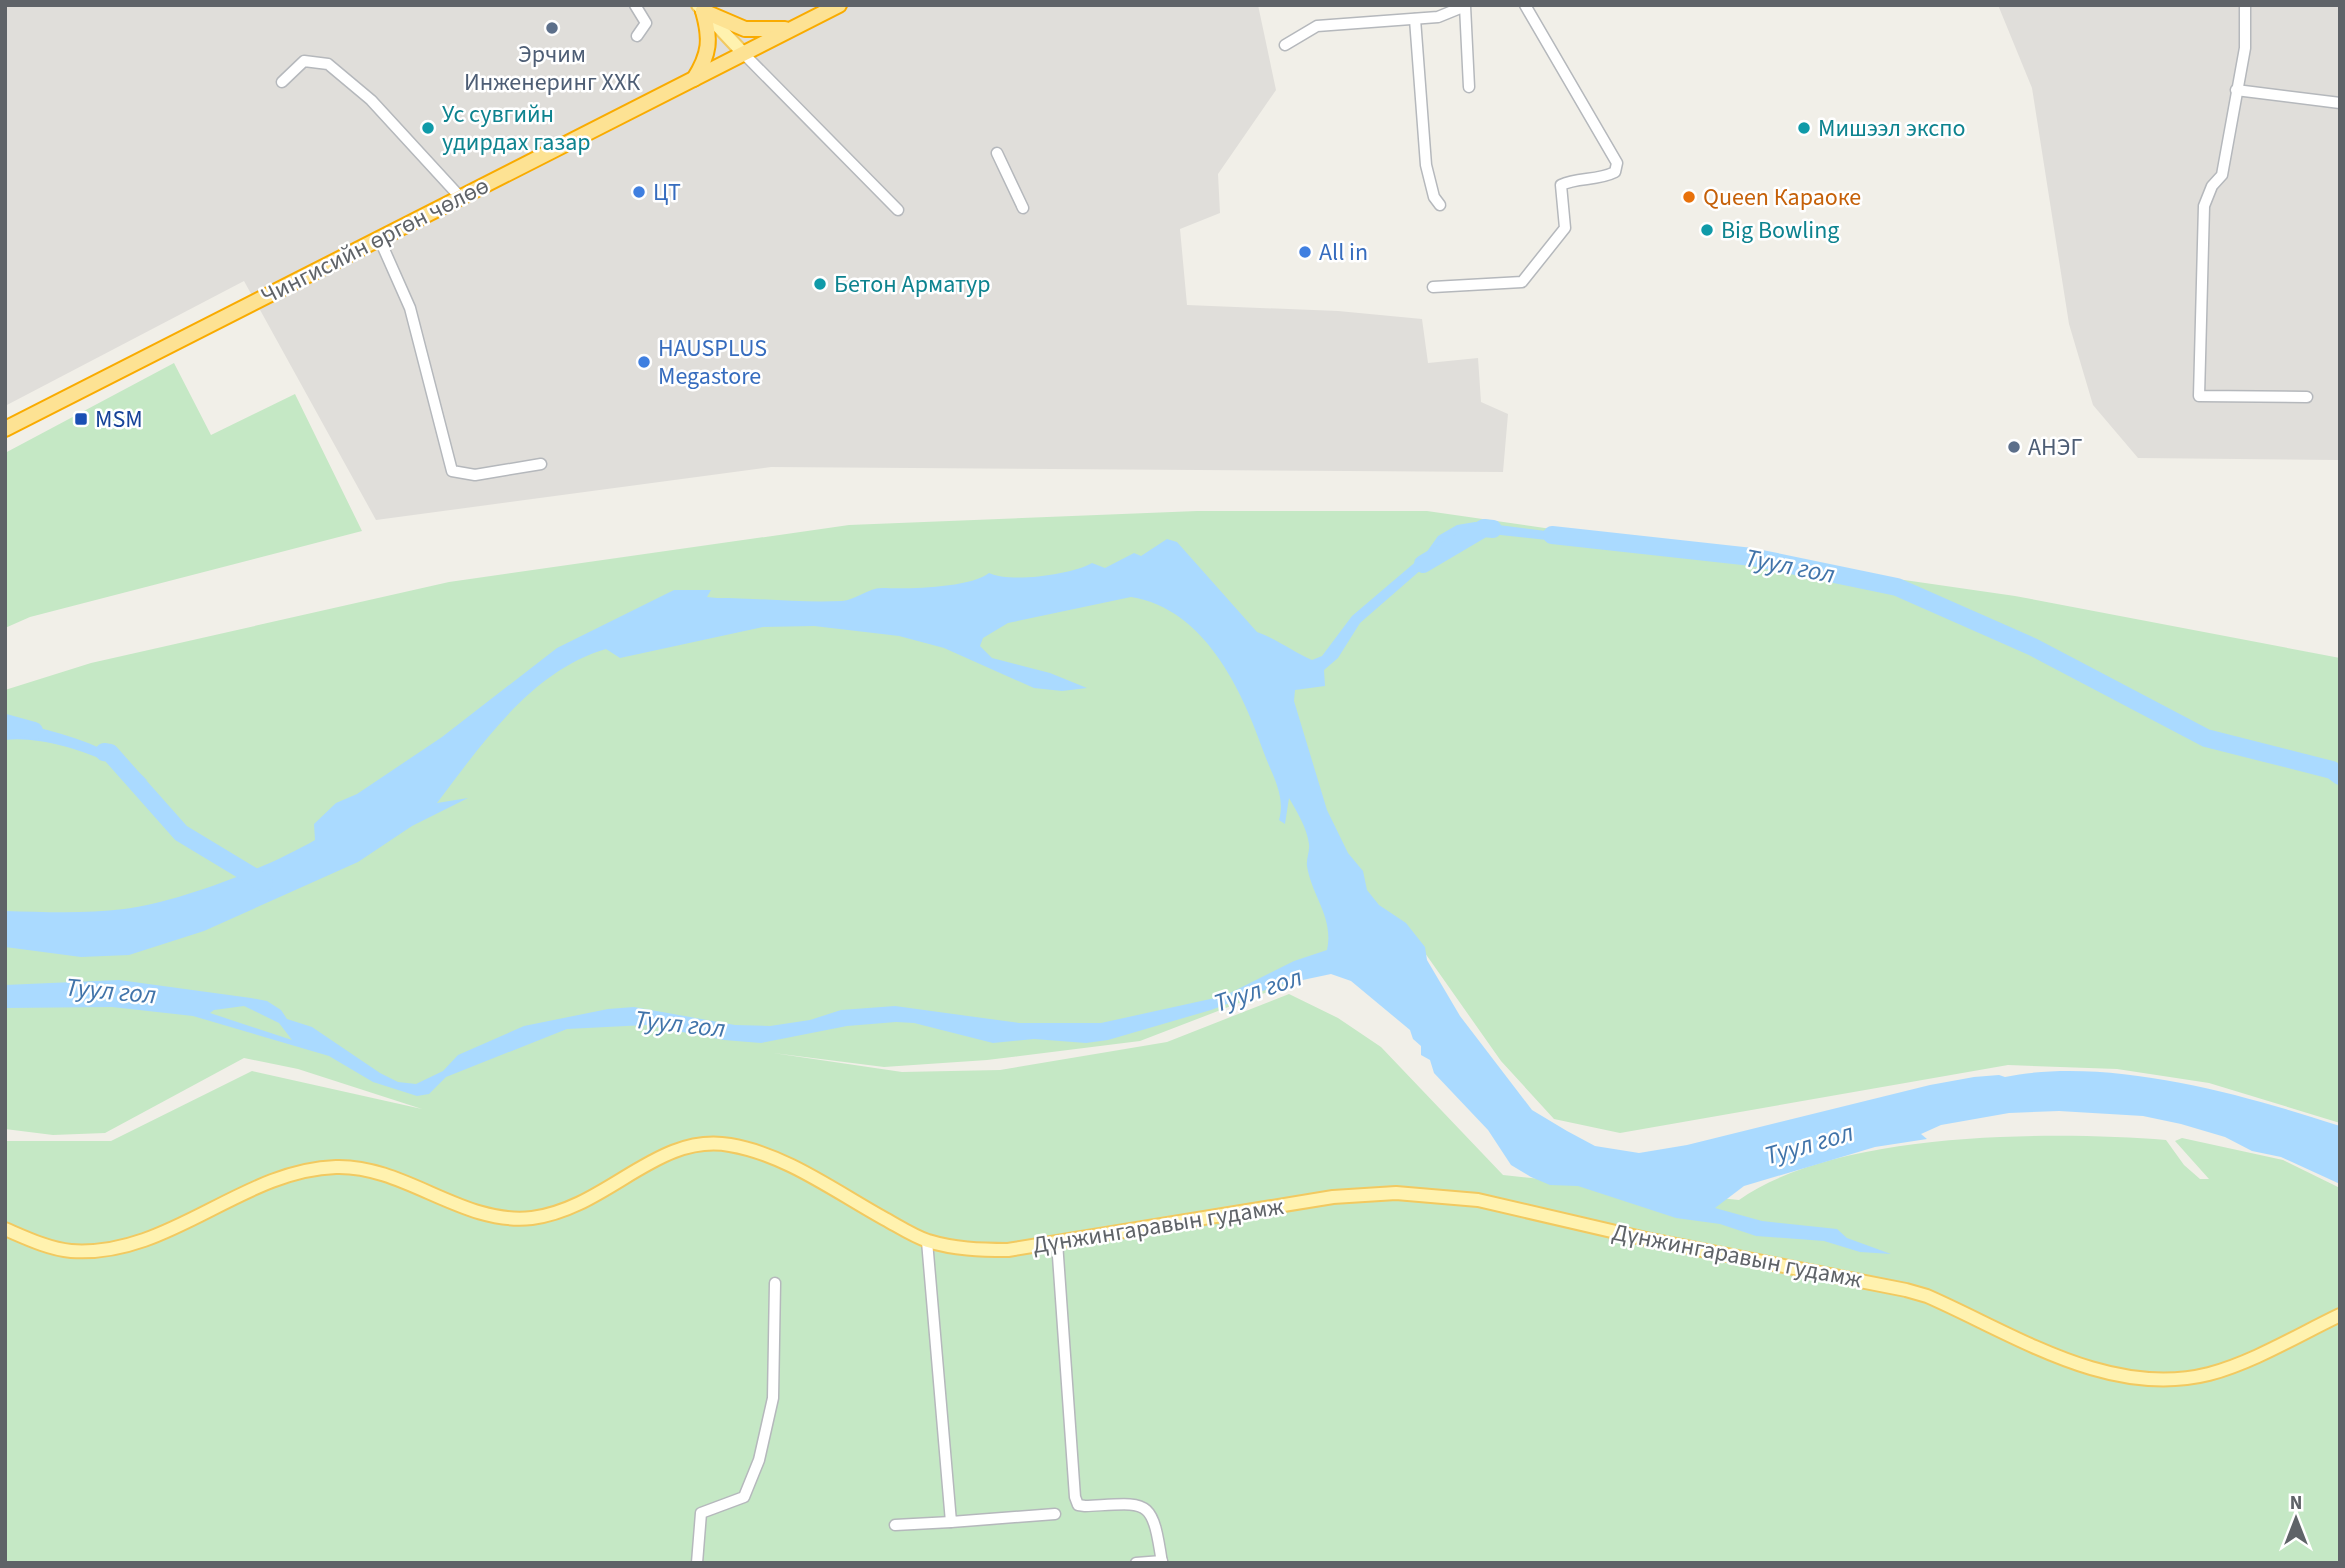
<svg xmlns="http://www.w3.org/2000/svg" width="2345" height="1568" font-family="'Source Sans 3',sans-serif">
<rect width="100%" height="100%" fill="#f1efe8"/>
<g fill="#e0deda">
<path d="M5 5H1258L1276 90 1218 174 1220 213 1180 229 1187 305 1338 311 1422 319 1428 363 1478 358 1481 402 1508 414 1503 472 771 467 376 520 244 281 5 406Z"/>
<path d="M1998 5H2340V550L2338 460 2138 458 2093 405 2069 324 2032 88Z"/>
</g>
<g fill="#c5e8c5">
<path d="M174 363 211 435 295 394 362 531 30 617 5 628V453Z"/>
<path d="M1197 511H1427L2015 596 2340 658V1123L2209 1083 2117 1069 2008 1065 1620 1133 1554 1119 1501 1061 1413 936 1140 1041 987 1060 884 1067 773 1053 902 1072 1000 1070 1167 1042 1289 994 1338 1018 1381 1047 1503 1175 1739 1200C1836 1131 2050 1131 2166 1140L2184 1165 2200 1179H2209L2175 1141 2182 1138 2283 1160 2340 1188V1563H5V1141H111L252 1071 422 1109 298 1069 244 1058 105 1133 53 1135 5 1129V690L91 663 449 582 849 525Z"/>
</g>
<g fill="#aadaff" fill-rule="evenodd">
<path d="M1475 522 1577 535 1574 543 1491 534 1461 535 1360 623 1338 658 1324 670 1325 686 1295 690 1294 701 1327 810 1348 853 1363 871 1367 890 1379 905 1406 923 1425 947 1427 960 1460 1016 1532 1110 1567 1131 1595 1146 1639 1153 1687 1145 1930 1085 1974 1077 1999 1075 2005 1077C2107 1056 2242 1094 2340 1126V1184L2281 1157 2252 1151 2225 1137 2181 1124 2143 1116 2059 1111 2009 1113 1941 1125 1921 1134 1927 1139 1875 1147 1744 1186 1715 1208 1762 1221 1837 1229 1847 1238 1891 1254 1860 1252 1824 1241 1756 1236 1720 1224 1676 1218 1578 1186 1550 1185 1531 1177 1511 1165 1488 1130 1434 1073 1430 1060 1421 1055V1046L1413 1039 1410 1030 1351 981 1331 974 1279 985 1211 1010 1108 1040 1086 1043 1034 1039 993 1043 914 1023 896 1022 847 1026 761 1043 724 1040 646 1025 567 1029 446 1077 429 1094 417 1096 373 1082 329 1056 193 1016 112 1007 5 1008V985L119 980 251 998 267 1001 281 1010 287 1019 312 1027 380 1073 398 1082 416 1084 443 1071 458 1055 524 1026 608 1009 634 1007 735 1025 770 1026 810 1020 841 1010 895 1006 1019 1023H1101L1224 996 1294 961 1327 950C1334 917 1312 897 1307 866 1306 859 1310 851 1309 844 1307 828 1297 812 1289 798L1285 824 1279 820C1286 796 1272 775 1264 753 1242 690 1205 609 1131 597L1008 623 983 638 980 646 992 658 1050 673 1087 688 1062 691 1034 688 944 648 899 636 814 626 763 627 620 658 606 649C531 671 482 744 437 803L468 798 412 826 358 862 204 931 129 955 81 957 5 947V911C44 912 85 914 124 909 179 902 267 868 315 840L314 824 336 803 357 794 442 737 557 648 674 590H711L707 597 717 598C759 598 801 603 842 601 856 600 869 587 883 588 908 589 970 588 989 573 1009 583 1071 575 1092 563L1105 568 1134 553 1141 556 1167 539 1177 542 1257 632C1277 639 1293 652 1312 660L1322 656 1352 616 1426 553 1438 536 1457 525ZM244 1006 279 1023 292 1040 210 1013 214 1010Z"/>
<path d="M19 723C65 734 114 746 148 781 109 760 50 735 5 740V725Z"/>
</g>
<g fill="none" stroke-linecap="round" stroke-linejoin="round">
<g stroke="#aadaff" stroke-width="18">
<path d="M1552 535 1752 557 1897 587 2033 647 2206 738 2332 770 2340 776"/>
<path d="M1423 564 1484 528 1493 529"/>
<path d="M5 723 34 731"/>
<path d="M104 752 110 753 181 833 264 883"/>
</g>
<g stroke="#b5b8bc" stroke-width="13">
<g id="minor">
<path d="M635 5 646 23 637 36"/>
<path d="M2245 5V48L2222 175 2212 186 2204 206 2199 396 2307 397"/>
<path d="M1415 19 1426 165 1434 197 1440 205"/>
<path d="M1285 45 1317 26 1438 17 1465 6 1469 87"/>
<path d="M744 54 898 210"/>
<path d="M282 82 304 61 328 64 371 100 461 198"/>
<path d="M2236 90 2340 103"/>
<path d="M997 153 1023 208"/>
<path d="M379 238 410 308 452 471 475 475 541 464"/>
<path d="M1433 287 1522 282 1565 228 1561 185C1578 177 1597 181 1615 172L1617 163 1525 5"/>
<path d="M927 1241 951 1522 1055 1514"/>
<path d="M1057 1242 1075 1497 1078 1505 1085 1506C1149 1503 1152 1496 1162 1563"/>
<path d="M895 1525 951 1522"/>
<path d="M697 1563 701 1513 744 1497 759 1460 773 1398 775 1283"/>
<path d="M1136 1563 1162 1561"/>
</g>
</g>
<g stroke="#f2c960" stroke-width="16">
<g id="major">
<path d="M698 5 744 54"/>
<path d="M5 1229C26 1238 49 1249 71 1251 169 1258 241 1170 336 1167 405 1165 463 1226 532 1218 608 1208 657 1132 730 1145 785 1154 836 1192 885 1219 898 1226 913 1236 928 1241 954 1249 980 1250 1008 1250L1333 1197 1396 1193 1478 1200 1646 1239 1906 1290 1927 1296C2014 1334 2109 1399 2209 1374 2254 1362 2298 1335 2340 1315"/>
</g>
</g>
<g stroke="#f9ab00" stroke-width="18">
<g id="highway">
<path d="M703 11 745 29H785"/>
<path d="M694 79C710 54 711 39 703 11"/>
<path d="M5 429 839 5"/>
</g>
</g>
<use href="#minor" stroke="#fff" stroke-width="10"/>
<use href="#major" stroke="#fff2af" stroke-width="12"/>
<use href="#highway" stroke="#fde293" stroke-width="14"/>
</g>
<g fill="#5c6f8a" stroke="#fff" stroke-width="2.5">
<circle cx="552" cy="28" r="7"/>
<circle cx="2014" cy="447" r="7"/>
</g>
<g fill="#0f9aa8" stroke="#fff" stroke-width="2.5">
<circle cx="428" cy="128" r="7"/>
<circle cx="1804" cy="128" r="7"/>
<circle cx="1707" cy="230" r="7"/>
<circle cx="820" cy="284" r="7"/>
</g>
<g fill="#3f7fe0" stroke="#fff" stroke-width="2.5">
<circle cx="639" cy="192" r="7"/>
<circle cx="1305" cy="252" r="7"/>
<circle cx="644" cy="362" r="7"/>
</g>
<circle fill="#e8710a" stroke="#fff" stroke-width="2.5" cx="1689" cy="197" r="7"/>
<rect fill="#1a4fb4" stroke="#fff" stroke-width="2.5" x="74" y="412" width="14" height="14" rx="3.5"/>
<g text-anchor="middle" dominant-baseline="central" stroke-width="5" stroke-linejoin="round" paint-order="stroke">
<g font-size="24" fill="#4e5e75" stroke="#fff">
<text x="552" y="54">Эрчим<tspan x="552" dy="28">Инженеринг ХХК</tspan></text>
<text x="2028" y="447" text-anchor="start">АНЭГ</text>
</g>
<g font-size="24" fill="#0d838f" stroke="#fff" text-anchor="start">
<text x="442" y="114">Ус сувгийн<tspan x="442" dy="28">удирдах газар</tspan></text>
<text x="1818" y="128">Мишээл экспо</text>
<text x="1721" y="230">Big Bowling</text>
<text x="834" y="284">Бетон Арматур</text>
</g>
<g font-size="24" fill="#366cbe" stroke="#fff" text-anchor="start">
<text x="653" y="192">ЦТ</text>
<text x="1319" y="252">All in</text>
<text x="658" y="348">HAUSPLUS<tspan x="658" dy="28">Megastore</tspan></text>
</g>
<g font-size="24" fill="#c56008" stroke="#fff" text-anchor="start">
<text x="1703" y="197">Queen Караоке</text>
</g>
<g font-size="24" fill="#5f6368" stroke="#fff">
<text transform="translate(375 241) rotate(-27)">Чингисийн өргөн чөлөө</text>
<text transform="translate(1158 1226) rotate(-9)">Дүнжингаравын гудамж</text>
<text transform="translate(1737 1256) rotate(11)">Дүнжингаравын гудамж</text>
</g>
<g font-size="24" fill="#164399" stroke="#fff" text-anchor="start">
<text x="95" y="419">MSM</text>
</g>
<g font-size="26" font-style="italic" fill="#4174aa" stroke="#fff">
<text transform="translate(1790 566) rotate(11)">Туул гол</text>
<text transform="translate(1258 990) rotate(-18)">Туул гол</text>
<text transform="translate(111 991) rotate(5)">Туул гол</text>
<text transform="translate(680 1024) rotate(6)">Туул гол</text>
<text transform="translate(1809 1144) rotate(-16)">Туул гол</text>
</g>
</g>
<rect width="2345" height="1568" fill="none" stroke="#5f6368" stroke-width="14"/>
<g transform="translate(2296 1519)" stroke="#ffffff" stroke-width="5" paint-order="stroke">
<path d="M0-5L12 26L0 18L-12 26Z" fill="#5f6368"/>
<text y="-10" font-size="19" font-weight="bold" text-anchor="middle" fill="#5f6368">N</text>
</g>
</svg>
